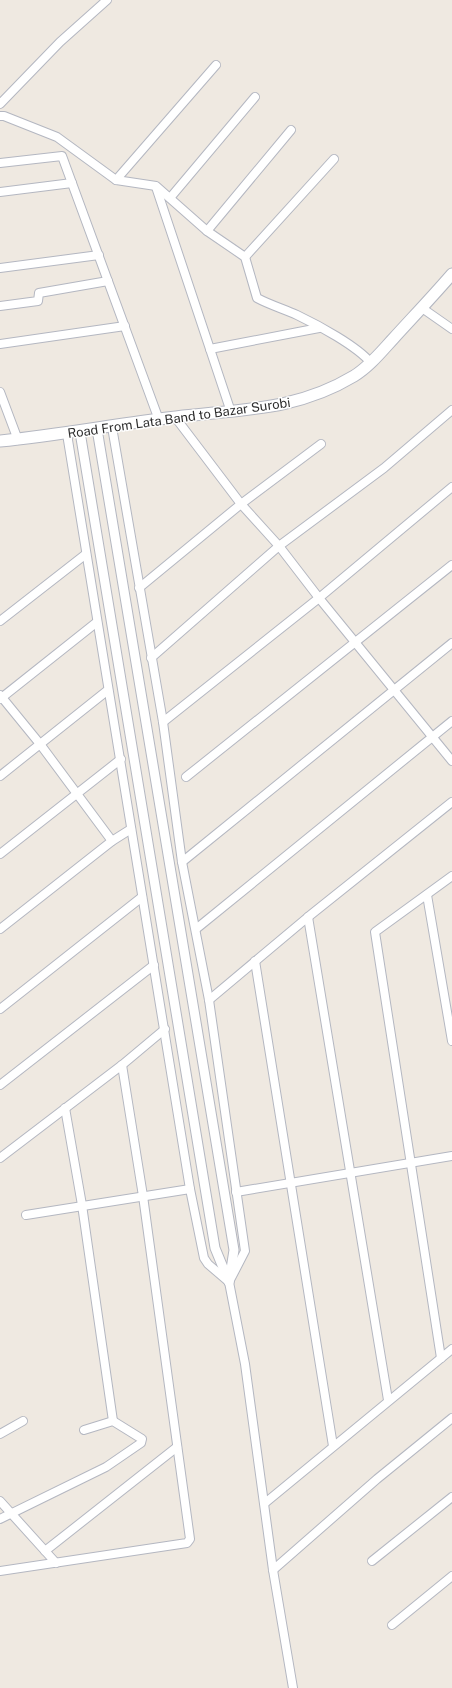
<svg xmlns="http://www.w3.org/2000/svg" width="452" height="1688" font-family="'Public Sans',sans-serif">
<rect width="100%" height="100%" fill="#efe9e1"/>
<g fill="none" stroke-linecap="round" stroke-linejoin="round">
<g stroke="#b4b7c1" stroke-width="10">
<g id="minor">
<path d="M0 104 60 42 107 0"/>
<path d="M0 116H4L57 137 116 180 156 186 207 231 245 257 257 298C270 305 284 309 297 315 318 325 357 346 371 363"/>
<path d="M0 163 62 156 159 420"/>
<path d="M116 180 216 65"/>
<path d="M156 187 231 412"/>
<path d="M0 192 72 183"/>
<path d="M170 198 255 97"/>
<path d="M207 231 291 130"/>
<path d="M245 257 334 159"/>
<path d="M0 268 99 255"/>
<path d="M0 306 38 301 39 293 108 281"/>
<path d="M422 308 452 329"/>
<path d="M0 344 125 326"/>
<path d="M210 349 319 328"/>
<path d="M0 392 18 440"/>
<path d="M175 417 241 504 279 546 319 598 452 761"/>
<path d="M112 427 163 722 182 862 209 1000 245 1251 230 1280"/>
<path d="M67 434 190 1189 204 1258 208 1264 229 1282 245 1364 273 1570 293 1688"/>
<path d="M139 588 241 504 321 444"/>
<path d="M0 621 86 554"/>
<path d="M151 658 279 546 384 468 452 410"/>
<path d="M0 695 40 744 112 841"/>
<path d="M0 699 97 622"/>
<path d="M163 722 319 598 452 487"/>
<path d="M0 776 108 690"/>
<path d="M186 777 452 565"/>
<path d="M0 854 121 759"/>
<path d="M182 862 452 643"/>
<path d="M427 895 452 1041"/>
<path d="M308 917 388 1400"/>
<path d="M0 929 112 841 131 829"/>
<path d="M196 929 452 721"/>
<path d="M255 961 333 1446"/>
<path d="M209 1000 308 917 452 802"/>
<path d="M0 1009 142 897"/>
<path d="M0 1085 154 965"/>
<path d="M65 1108 82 1205 113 1421"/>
<path d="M0 1158 122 1065 165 1029"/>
<path d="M236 1192 452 1156"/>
<path d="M26 1215 190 1189"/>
<path d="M441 1358 375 932 452 876"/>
<path d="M0 1434 23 1421"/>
<path d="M0 1501 56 1563"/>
<path d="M265 1503 452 1349"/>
<path d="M0 1519 106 1467 141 1443 142 1439 113 1421 84 1430"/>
<path d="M45 1551 177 1447"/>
<path d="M372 1561 452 1497"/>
<path d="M273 1570 377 1479 452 1418"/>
<path d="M0 1571 187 1543 190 1539 143 1196 122 1065"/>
<path d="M392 1625 452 1576"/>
</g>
</g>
<g stroke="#b4b7c1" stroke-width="11">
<g id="tertiary">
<path d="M97 429 234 1250 229 1282"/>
<path d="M80 432 215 1248 229 1282"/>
</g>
</g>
<g stroke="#b4b7c1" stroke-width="13">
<path id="secondary" d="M0 441C59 435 117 424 176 417 241 409 296 411 354 376 369 367 381 352 393 339 413 317 433 296 452 274"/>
</g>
<use href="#minor" stroke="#fff" stroke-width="8"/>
<use href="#tertiary" stroke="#fff" stroke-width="9"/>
<use href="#secondary" stroke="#fff" stroke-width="11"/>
</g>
<g text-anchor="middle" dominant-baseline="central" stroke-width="3" stroke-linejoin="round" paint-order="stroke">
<g font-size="13" fill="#2e2e2e" stroke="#fff">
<text transform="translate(179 418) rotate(-8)">Road From Lata Band to Bazar Surobi</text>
</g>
</g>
</svg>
